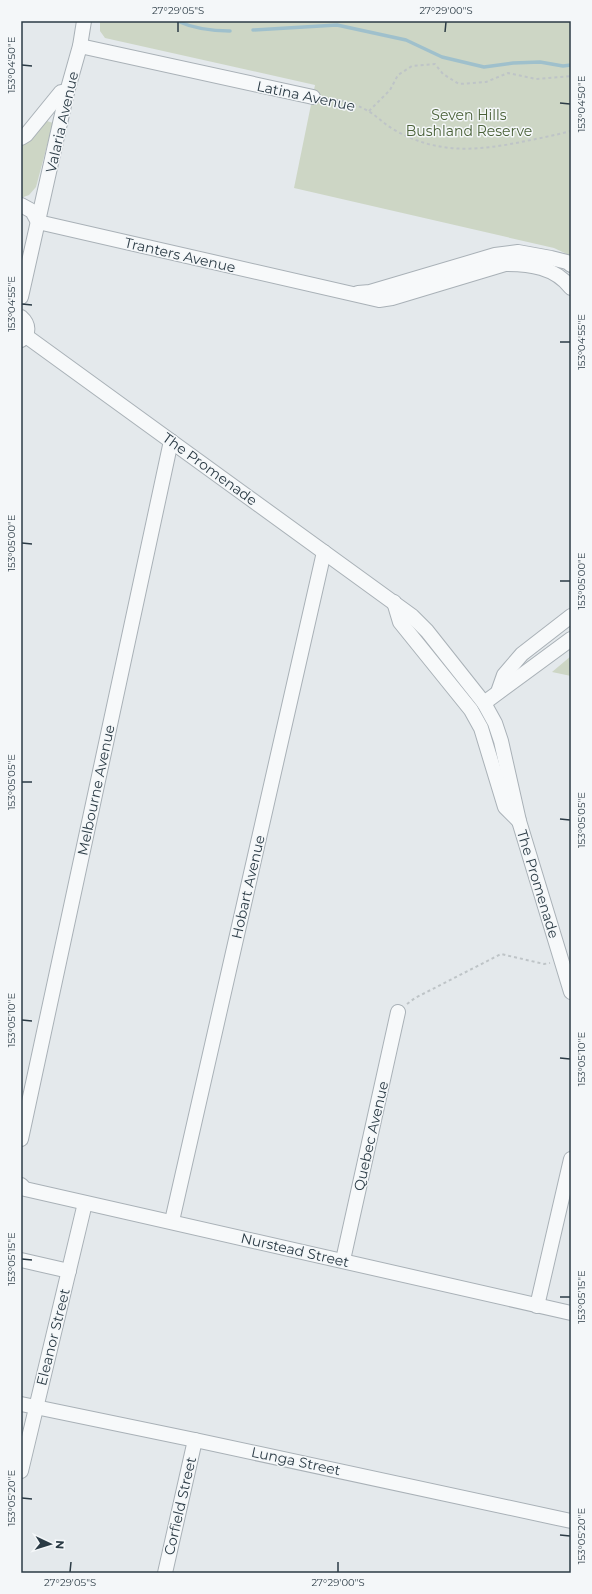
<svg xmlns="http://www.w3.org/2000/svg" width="592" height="1594" font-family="Montserrat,sans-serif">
<rect width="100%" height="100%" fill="#e4e9ec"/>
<g fill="#cdd6c5">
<path d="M100 21H571V256L554 248 294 188 315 85 105 38 100 31Z"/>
<path d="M47 121 53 123 36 187 29 195 21 198V145L27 142Z"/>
<path d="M571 656V676L552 672Z"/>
</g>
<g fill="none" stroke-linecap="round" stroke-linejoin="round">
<g stroke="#9fc0cc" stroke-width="3.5">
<path d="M177 21C195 29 211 31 230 31"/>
<path d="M253 30 337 25 406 40 442 57 484 67 513 63 540 62 563 66 571 65"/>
</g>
<g stroke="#a9b1b7" stroke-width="16">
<g id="minor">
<path d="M80 46 313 97"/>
<path d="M21 138 26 135 61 92H67"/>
<path d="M21 205 32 211 38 222 379 300 392 298 505 264C530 264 555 267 571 288"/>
<path d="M358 293 370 292 495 255 518 252 551 258 567 262 571 265"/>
<path d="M21 297 67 92 80 46 84 21"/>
<path d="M21 317C29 324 30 334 21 340"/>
<path d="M26 336 412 616 427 631 484 703 495 723 501 741 519 821 571 992"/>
<path d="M394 602 400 622 471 710 481 728 505 807 519 821"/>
<path d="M498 692 504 675 522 654 571 616"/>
<path d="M484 703 571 639"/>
<path d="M21 1139 171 441"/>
<path d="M21 1185 25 1189 571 1313"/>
<path d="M172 1221 324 552"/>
<path d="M21 1260 69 1271"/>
<path d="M343 1260 398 1012"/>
<path d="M537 1306 571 1159"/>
<path d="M21 1404 195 1440 571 1521"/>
<path d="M21 1471 85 1203"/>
<path d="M165 1573 195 1440"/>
</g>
</g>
<g stroke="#bec4c7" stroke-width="2" stroke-dasharray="3 3" stroke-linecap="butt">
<path d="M324 98C340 100 354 103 368 111 377 116 384 124 393 129 437 155 478 151 526 141 541 138 556 135 571 131"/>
<path d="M369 111 390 90 398 75 412 66 435 64 443 74 459 84 486 82 508 73 536 79 571 76"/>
<path d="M407 1004 415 998 501 954 544 964 550 963"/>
</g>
<use href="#minor" stroke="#f7f9fa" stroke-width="14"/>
</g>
<path fill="none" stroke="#2b3b45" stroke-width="1.5" d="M178 32V22M445 32 446 22M22 65 32 66M560 103 570 104M22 304 32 305M560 342H570M22 543 32 544M560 581H570M22 782H32M560 819 570 820M22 1020 32 1021M560 1058 570 1059M22 1259 32 1260M560 1297H570M22 1498 32 1499M560 1535 570 1536M70 1572 71 1562M338 1572V1562"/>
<g text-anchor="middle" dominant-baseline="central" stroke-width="3" stroke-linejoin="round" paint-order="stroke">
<g font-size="14" fill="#2b3b45" stroke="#f4f7f9">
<text transform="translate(306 96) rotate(12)">Latina Avenue</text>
<text transform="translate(62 122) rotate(-77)">Valaria Avenue</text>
<text transform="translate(180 255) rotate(13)">Tranters Avenue</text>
<text transform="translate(210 469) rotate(36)">The Promenade</text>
<text transform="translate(96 790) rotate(-78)">Melbourne Avenue</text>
<text transform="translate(538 884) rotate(73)">The Promenade</text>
<text transform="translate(248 887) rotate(-77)">Hobart Avenue</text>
<text transform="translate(371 1136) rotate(-77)">Quebec Avenue</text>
<text transform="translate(295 1250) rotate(13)">Nurstead Street</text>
<text transform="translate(53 1337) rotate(-76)">Eleanor Street</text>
<text transform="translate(296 1461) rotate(12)">Lunga Street</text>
<text transform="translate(180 1506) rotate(-77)">Corfield Street</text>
</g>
<g font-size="14" fill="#4a6138" stroke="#f4f7f9">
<text x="469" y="115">Seven Hills<tspan x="469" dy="16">Bushland Reserve</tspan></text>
</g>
</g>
<rect width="592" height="1594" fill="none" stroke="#f4f7f9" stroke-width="44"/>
<g transform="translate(50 1544) rotate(94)" stroke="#f4f7f9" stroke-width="3" paint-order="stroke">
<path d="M0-3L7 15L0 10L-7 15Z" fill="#2b3b45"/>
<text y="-6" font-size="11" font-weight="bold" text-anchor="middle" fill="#2b3b45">N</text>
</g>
<rect x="22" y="22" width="548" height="1550" fill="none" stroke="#2b3b45" stroke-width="1.5"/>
<g font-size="10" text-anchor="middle" fill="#2b3b45">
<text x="178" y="14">27°29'05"S</text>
<text x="446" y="14">27°29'00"S</text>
<text transform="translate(11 65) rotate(-90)" y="4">153°04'50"E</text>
<text transform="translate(581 104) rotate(-90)" y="4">153°04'50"E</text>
<text transform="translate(11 304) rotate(-90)" y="4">153°04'55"E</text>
<text transform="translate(581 342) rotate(-90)" y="4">153°04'55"E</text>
<text transform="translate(11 543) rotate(-90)" y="4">153°05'00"E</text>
<text transform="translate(581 581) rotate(-90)" y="4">153°05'00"E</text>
<text transform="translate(11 782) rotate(-90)" y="4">153°05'05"E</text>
<text transform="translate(581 820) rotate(-90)" y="4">153°05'05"E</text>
<text transform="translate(11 1020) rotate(-90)" y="4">153°05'10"E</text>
<text transform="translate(581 1059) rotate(-90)" y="4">153°05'10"E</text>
<text transform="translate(11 1259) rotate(-90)" y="4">153°05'15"E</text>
<text transform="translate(581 1297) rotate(-90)" y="4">153°05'15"E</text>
<text transform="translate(11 1498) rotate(-90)" y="4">153°05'20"E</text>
<text transform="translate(581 1536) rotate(-90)" y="4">153°05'20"E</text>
<text x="70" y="1586">27°29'05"S</text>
<text x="338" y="1586">27°29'00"S</text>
</g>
</svg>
